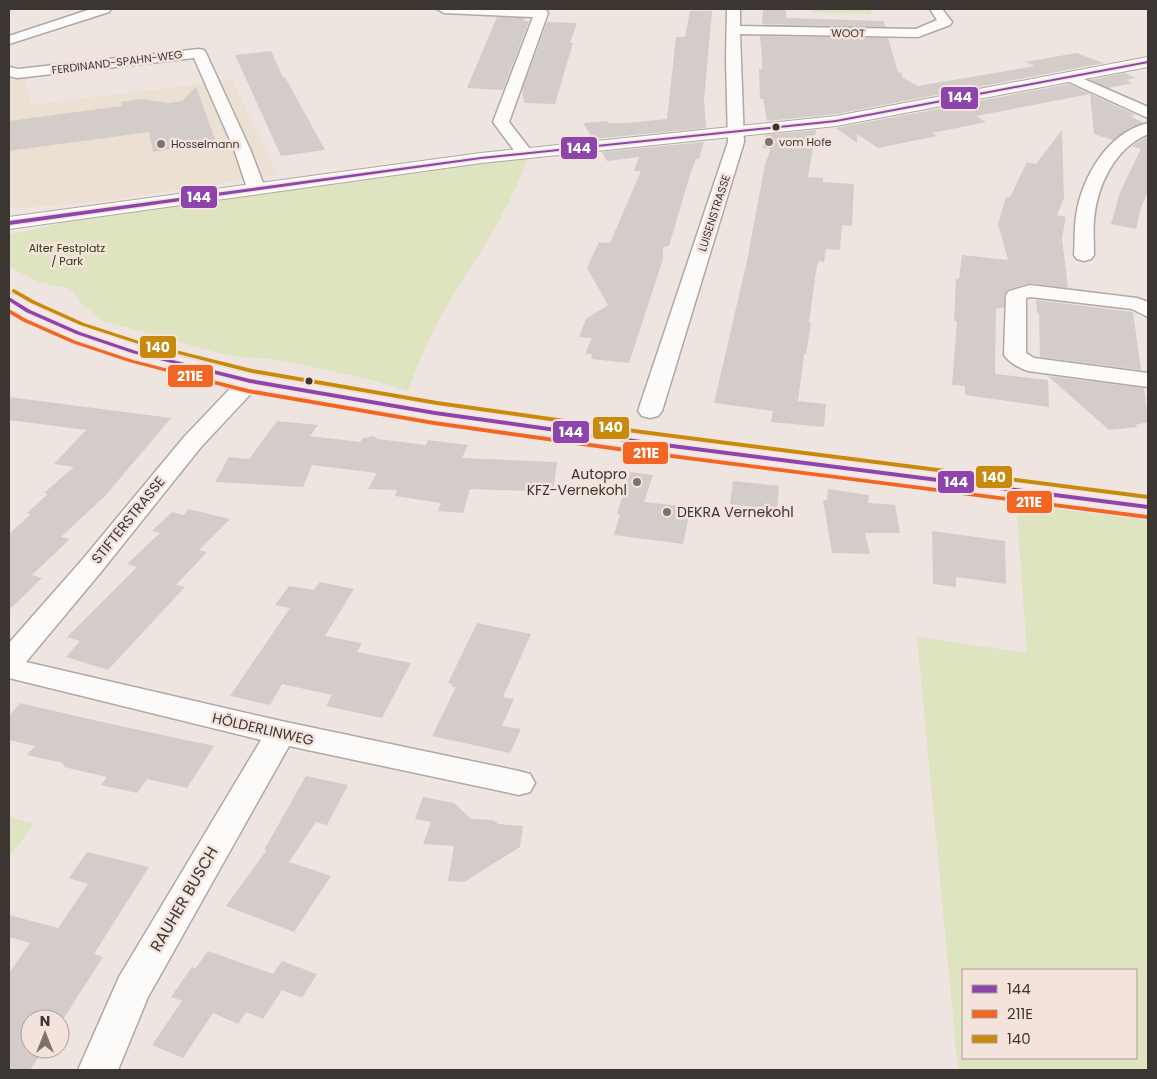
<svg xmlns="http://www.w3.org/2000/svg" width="1157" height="1079" font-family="Poppins,sans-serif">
<rect width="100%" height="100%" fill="#eee5e1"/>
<path fill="#ece0d3" d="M26 78 30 105 232 80 278 175 96 202 21 208 9 207V80Z"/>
<g fill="#dee3c0" fill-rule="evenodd">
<path d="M812 9H869L872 14 812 12Z"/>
<path d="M528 157C506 222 462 275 431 335 422 353 415 372 408 391L372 380 281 360 231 356 204 349 104 321 84 306 70 289 39 282 9 267V235L66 222Z"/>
<path d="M1016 502 1148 519V1070H958L917 637 1027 653ZM1136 970V1058H963V970Z"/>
<path d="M9 817 34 824 9 857Z"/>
</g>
<g fill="#d3ccc8">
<path d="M763 9H786V18L884 21 885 27 762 24Z"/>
<path d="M690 11H712L704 100 706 128 593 139 583 123 608 121 609 123H627L667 119 676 37H685Z"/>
<path d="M497 17 525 18 524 21H529L503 90 467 88Z"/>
<path d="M547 22 577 23 570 43H573L555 104 524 103 522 90Z"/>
<path d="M760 36 888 38 898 72 901 73 903 78 918 86 1035 66 1026 62 1076 53 1104 63 836 114 767 121 763 99H760L759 69H762V58Z"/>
<path d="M271 51 283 77H285L325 150 281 156 235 55Z"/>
<path d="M1125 73 1136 78 1126 80 1132 83 1108 88 1090 80Z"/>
<path d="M1069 84 1136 115 1130 116 1144 123 1132 127 1113 140 1094 134 1090 94 976 116 986 122 932 133 937 136 878 148 857 134V143L836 128Z"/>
<path d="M196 87 216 142 153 152 149 132 9 151V121L122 106 121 102 142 99 169 103 182 101Z"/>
<path d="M816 130 808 177 823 178V182L854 184 852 226 842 225 840 250 826 249 824 262 819 261 817 265 809 322 811 323 806 354H804L798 401 826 404 824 427 771 422 773 411 714 403 747 261 765 164 771 149 762 148 766 135Z"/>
<path d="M1062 130 1064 198 1057 215 1066 217 1062 238 1068 288 1030 283 1008 289 1004 295V307L996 309 995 374 1048 380 1049 407 965 395V386L952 385 957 321H954L956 279H959L962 255 1008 260 998 224 1006 197H1010L1027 162 1036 164Z"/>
<path d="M1148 136V192L1141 207 1136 229 1111 224 1120 192 1141 149 1132 146Z"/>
<path d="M704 142 699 159H696L690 175 669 246 663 247V259L629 363 591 359 592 354H585L592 338 579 337 586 319 608 305 587 268 599 242 610 243 641 171H634L639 157 607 161 602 152Z"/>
<path d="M1036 300 1133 312 1141 370 1040 357 1039 313H1037Z"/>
<path d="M1048 376 1144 388 1148 422 1135 425 1137 427 1109 430Z"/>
<path d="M9 397 171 418 105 496 61 537 70 539 32 575 42 578 9 610V534L31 514 27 513 48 494 44 493 74 467 54 464 86 430 9 420Z"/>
<path d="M277 421 318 425 310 436 360 442 363 438 374 436 377 439 426 445 428 440 468 445 462 458 557 462 553 492 470 489 463 513 438 511 441 503 395 496 397 490 368 489 377 473 312 465 303 487 215 482 229 457 249 459Z"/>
<path d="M630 472 653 475 644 502 691 507 683 544 614 535 620 514H617Z"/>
<path d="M733 481 779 486 777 510 730 504Z"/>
<path d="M828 489 869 495 868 503 895 505 900 533H865L870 554 832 553 823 500H827Z"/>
<path d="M189 509 230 519 199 550 207 552 176 585 185 587 108 670 66 657 80 641 67 637 137 567 127 564 160 533 152 531 172 512 184 515Z"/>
<path d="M932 531 1005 541 1006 584 956 577V587L933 584Z"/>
<path d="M320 582 354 589 325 636 362 643 357 652 411 663 382 718 326 706 332 695 282 684 270 705 230 696 290 608 275 605 289 586 314 590Z"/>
<path d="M477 623 531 634 503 697 514 699 502 726 521 729 510 753 432 736 456 687 451 686 453 684 448 683Z"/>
<path d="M20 703 102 722 214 746 187 788 147 779 137 793 101 785 107 777 64 767 63 763 27 755 35 746 9 740V716Z"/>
<path d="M306 776 348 785 327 825 316 822 289 862 331 876 294 932 226 906 266 851 264 850Z"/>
<path d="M423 797 454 803 471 819 493 820 498 824 523 826 520 847 464 882 448 881 454 846 423 844 431 822 415 819Z"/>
<path d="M87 852 149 867 94 954 103 957 60 1024V1019H30V1049H44L30 1070H9V973L30 943 9 937V915L58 928 88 884 69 878Z"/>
<path d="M208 951 273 974 282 961 317 974 302 998 282 990 263 1019 246 1012 238 1024 213 1013 183 1058 152 1045 182 1001 171 997 192 967 195 969Z"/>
</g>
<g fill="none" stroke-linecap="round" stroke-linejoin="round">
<g stroke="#afa8a4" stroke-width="3">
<g id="minor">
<path d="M91 9H111L109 12 9 44V36Z"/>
<path d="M437 9H535L546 10 548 13 509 122 533 153 531 157H519L493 122 533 17 444 13Z"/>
<path d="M727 9H740V26L916 29 937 20 930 9H942L952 22 950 25 918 37 740 34 744 142 662 411 658 416 650 418 642 416 638 411 728 142 726 59Z"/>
<path d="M199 49 204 50 206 53 250 149 265 188 262 192 256 193 250 192 247 188 234 149 194 58 17 78 9 76V67L18 69Z"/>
<path d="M1070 73 1148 107V118L1065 80 1063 77 1065 74Z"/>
<path d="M1148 123V134C1115 148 1097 185 1094 220 1093 231 1094 243 1094 255L1091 259 1084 261 1077 259 1074 255C1075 242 1074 229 1076 216 1082 177 1107 133 1148 123Z"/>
<path d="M1030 285 1137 298 1148 302V317L1132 309 1031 297 1026 298V353L1034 358 1148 373V387L1028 371C1019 368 1010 363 1004 355L1006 295 1009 291Z"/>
<path d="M250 374 258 376 261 381 258 386 201 447 101 572 26 662 281 721 519 771 530 774 535 783 530 792 519 795 289 746 148 997 118 1070H78L119 977 261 740 9 678V643L82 560 184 437 242 376Z"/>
</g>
</g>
<g stroke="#afa8a4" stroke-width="2">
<path id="tertiary" d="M1148 57V67L836 126 481 163 9 229V217L481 153 836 116Z"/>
</g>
<g stroke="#c6c2c0" stroke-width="2">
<path id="primary" d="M9 293 86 328 142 347 250 374 435 406 641 435 1148 499V515L641 449 435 420 250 388 126 357 70 338 20 316 9 308Z"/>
</g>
<use href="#minor" fill="#fcfbfa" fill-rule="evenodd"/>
<use href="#tertiary" fill="#fcfbfa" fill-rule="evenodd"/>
<use href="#primary" fill="#f3e9ea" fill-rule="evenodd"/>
<g stroke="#f4e3db" stroke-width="3">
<g id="bus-1">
<path d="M1148 61V63L836 122 481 159 9 225V221L481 157 836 120Z"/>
<path d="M9 297 30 310 80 332 136 351 250 379 435 411 641 440 1148 505V509L641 444 435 415 250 383 132 353 76 334 26 312 9 301Z"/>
</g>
</g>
<g stroke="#f4e3db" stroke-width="3">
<path id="bus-2" d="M9 309 26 319 76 341 133 360 248 389 434 421 640 450 1147 515H1148V519L640 454 434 425 248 393 129 362 72 343 22 321 9 313Z"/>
</g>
<g stroke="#f4e3db" stroke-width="3">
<path id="bus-3" d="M14 289 35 301 84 323 139 341 252 369 437 401 642 430 1148 495V499L642 434 437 405 252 373 135 343 80 325 31 303 12 292V290Z"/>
</g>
<use href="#bus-1" fill="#8e44ad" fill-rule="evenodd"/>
<use href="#bus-2" fill="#f26522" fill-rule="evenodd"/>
<use href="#bus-3" fill="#c88a0d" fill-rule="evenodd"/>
</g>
<g fill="#3c3633" stroke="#f4e3db" stroke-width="2">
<circle cx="776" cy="127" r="4.5"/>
<circle cx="309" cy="381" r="4.5"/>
</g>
<g fill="#7a7370" stroke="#f4e3db" stroke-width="2">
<circle cx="769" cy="142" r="5"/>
<circle cx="161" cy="144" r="5"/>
<circle cx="637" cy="482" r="5"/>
<circle cx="667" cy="512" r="5"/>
</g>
<g text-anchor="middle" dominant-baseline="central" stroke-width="5" stroke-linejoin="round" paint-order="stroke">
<g font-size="11" fill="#3c3633" stroke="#f4e3db">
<text transform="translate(848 33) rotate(1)">WOOT</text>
<text transform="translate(117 62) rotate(-7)">FERDINAND-SPAHN-WEG</text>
<text transform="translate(714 213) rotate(-72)">LUISENSTRASSE</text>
</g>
<g font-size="11" fill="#3c3633" stroke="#f4e3db" text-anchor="start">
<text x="779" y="142">vom Hofe</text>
<text x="171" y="144">Hosselmann</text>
</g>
<g font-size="11" fill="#313914" stroke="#f4e3db">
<text x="67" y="248">Alter Festplatz<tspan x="67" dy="13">/ Park</tspan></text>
</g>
<g font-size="14" fill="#3c3633" stroke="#f4e3db" text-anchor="end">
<text x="627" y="474">Autopro<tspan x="627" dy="16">KFZ-Vernekohl</tspan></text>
<text x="677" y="512" text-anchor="start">DEKRA Vernekohl</text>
</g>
<g font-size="14" fill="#3c3633" stroke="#f4e3db">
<text transform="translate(128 520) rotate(-51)">STIFTERSTRASSE</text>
<text transform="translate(263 729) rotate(13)">HÖLDERLINWEG</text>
</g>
<g font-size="16" fill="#3c3633" stroke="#f4e3db">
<text transform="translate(184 899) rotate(-60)">RAUHER BUSCH</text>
</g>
</g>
<g stroke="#f4e3db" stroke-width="2">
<rect x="940" y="86" width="39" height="24" rx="5" fill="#8e44ad"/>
<rect x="560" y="136" width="38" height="24" rx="5" fill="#8e44ad"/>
<rect x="180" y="185" width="38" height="24" rx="5" fill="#8e44ad"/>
<rect x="139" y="335" width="38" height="24" rx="5" fill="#c88a0d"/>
<rect x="167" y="364" width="47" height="24" rx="5" fill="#f26522"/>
<rect x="592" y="416" width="38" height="24" rx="5" fill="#c88a0d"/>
<rect x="552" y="420" width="38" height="24" rx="5" fill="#8e44ad"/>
<rect x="622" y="441" width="47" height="24" rx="5" fill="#f26522"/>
<rect x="975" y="465" width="38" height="24" rx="5" fill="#c88a0d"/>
<rect x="937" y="470" width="38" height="24" rx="5" fill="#8e44ad"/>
<rect x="1006" y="490" width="47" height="24" rx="5" fill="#f26522"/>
</g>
<g font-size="14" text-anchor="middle" font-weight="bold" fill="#fff">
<text x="960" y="102">144</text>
<text x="579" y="153">144</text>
<text x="199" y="202">144</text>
<text x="158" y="352">140</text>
<text x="190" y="381">211E</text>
<text x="611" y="432">140</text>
<text x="571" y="437">144</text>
<text x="646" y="458">211E</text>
<text x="994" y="482">140</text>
<text x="956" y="487">144</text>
<text x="1029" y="507">211E</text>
</g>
<rect width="1157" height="1079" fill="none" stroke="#3c3633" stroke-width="20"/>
<rect x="962" y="969" width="175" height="90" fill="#f4e3db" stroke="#aa9e98"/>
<rect x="972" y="985" width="25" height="8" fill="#8e44ad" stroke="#aa9e98"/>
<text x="1007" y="994" font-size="15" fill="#3c3633">144</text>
<rect x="972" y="1010" width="25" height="8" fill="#f26522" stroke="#aa9e98"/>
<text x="1007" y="1019" font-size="15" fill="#3c3633">211E</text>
<rect x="972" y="1035" width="25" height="8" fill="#c88a0d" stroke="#aa9e98"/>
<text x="1007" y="1044" font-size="15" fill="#3c3633">140</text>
<g transform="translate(45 1034)"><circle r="24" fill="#f4e3db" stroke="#aa9e98"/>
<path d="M0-4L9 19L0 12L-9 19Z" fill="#7a7370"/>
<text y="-8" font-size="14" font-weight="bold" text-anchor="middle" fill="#3c3633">N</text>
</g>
</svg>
